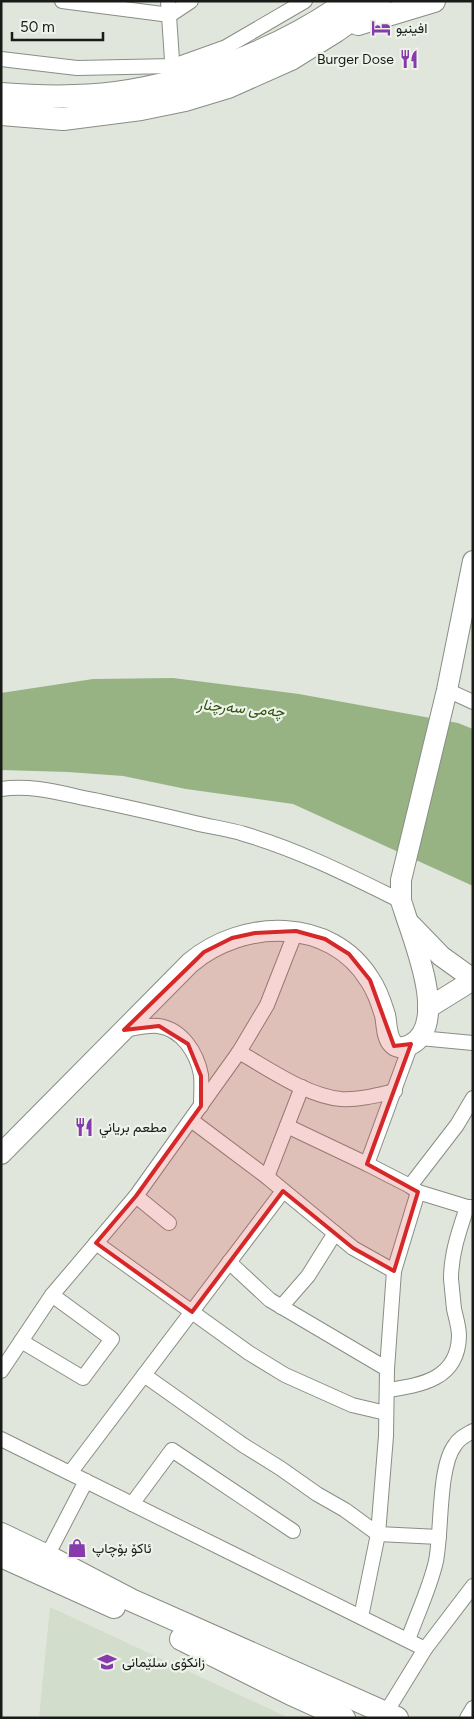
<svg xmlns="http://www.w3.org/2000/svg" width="474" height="1719" font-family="Figtree,Vazirmatn,sans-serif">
<rect width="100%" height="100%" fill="#e0e6dc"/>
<path fill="#d3ddcc" d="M50 1607 289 1718H39Z"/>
<path fill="#97b384" d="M173 678 299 694 458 723 473 729V886L293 804 186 789 123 776 68 772 1 770V693L93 679Z"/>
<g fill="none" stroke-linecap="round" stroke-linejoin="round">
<g stroke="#888e84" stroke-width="16">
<g id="street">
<path d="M62 1 170 15 191 1"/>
<path d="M168 1 173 75"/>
<path d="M1 59 77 68 173 66 226 47 305 1"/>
<path d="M447 690 473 702"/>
<path d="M1 789C35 784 66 795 99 801 131 808 163 815 195 823 211 827 228 829 244 834 299 850 350 876 401 901"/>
<path d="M124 1030C135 1028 147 1025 158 1026 182 1029 197 1053 201 1075 202 1085 201 1096 201 1106"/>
<path d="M420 1038 473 1043"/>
<path d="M239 1052C269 1069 307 1096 341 1099 360 1100 378 1095 395 1091"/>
<path d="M191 1120 267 1177 353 1248 394 1271"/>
<path d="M287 1126 367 1164 410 1186 418 1192 467 1207H473"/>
<path d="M367 1164 411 1044"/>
<path d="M267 1177 302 1087"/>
<path d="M410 1186 457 1125 473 1098"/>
<path d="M136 1196 169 1223"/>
<path d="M96 1243 249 1353 285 1375 352 1405 386 1413"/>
<path d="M229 1262 270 1300 387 1369"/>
<path d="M281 1307 308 1276 335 1233"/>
<path d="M21 1341 83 1378 112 1339 52 1295"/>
<path d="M1 1371 52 1295 136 1196 239 1052 267 1005 296 931"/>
<path d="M144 1375 243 1445 280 1468 317 1494 345 1510 378 1534 439 1537"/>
<path d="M388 1390C422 1385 458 1379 459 1336 459 1327 456 1318 454 1309 453 1299 452 1289 451 1279 451 1254 459 1231 467 1207"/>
<path d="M1 1439 425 1649"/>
<path d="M70 1473 283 1191"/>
<path d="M132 1504 172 1450 293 1531"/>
<path d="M47 1556 86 1481"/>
<path d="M361 1617 378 1534 386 1436 387 1369 394 1271 418 1192"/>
<path d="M408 1640C417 1614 430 1588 436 1561 442 1531 438 1467 455 1445 459 1438 466 1435 473 1431"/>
<path d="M385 1714 425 1649 473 1586"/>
<path d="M467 1718 473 1708"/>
</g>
</g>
<g stroke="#888e84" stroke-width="22">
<g id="secondary">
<path d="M411 925 441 956 473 979"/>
<path d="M428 1008 473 980"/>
<path d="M1 1154 190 963C242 919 331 916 370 980 377 990 381 1002 385 1015 387 1024 386 1037 393 1044 398 1049 405 1047 410 1045 450 1025 413 940 404 910L401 901V880L447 690 473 561"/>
</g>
</g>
<g stroke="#888e84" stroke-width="24">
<g id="primary">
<path d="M358 24 434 1"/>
<path d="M1 94C39 97 78 98 116 93 195 82 283 48 348 1"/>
<path d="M1 114 63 119 141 109 185 100 228 87 291 59 336 31 379 1"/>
<path d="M1 1534 47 1556 131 1600 397 1718"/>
<path d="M1 1556 114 1607"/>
<path d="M181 1639 291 1694 344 1718"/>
</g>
</g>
<use href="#street" stroke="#fff" stroke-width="14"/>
<use href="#secondary" stroke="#fff" stroke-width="20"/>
<use href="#primary" stroke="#fff" stroke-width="22"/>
</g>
<path fill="#d62828" fill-opacity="0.2" stroke="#d62828" stroke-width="4" stroke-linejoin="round" d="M296 931 325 939 349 954 370 980 394 1046 411 1044 367 1164 418 1192 394 1271 353 1248 283 1191 192 1312 96 1243 136 1196 201 1106V1076L188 1044 159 1026 124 1030 204 952 232 938 255 933Z"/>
<defs>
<g id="hotel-bare" transform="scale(1.5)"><path d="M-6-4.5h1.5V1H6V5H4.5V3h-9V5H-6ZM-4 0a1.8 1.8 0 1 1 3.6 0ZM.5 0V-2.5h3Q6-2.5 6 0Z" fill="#863aab" stroke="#edf3e9" stroke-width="2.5" paint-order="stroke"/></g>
<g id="restaurant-bare" transform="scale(1.5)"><path d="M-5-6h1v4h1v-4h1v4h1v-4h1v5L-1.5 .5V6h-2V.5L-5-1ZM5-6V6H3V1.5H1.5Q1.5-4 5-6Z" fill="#863aab" stroke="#edf3e9" stroke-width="2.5" paint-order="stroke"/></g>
<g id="shop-bare" transform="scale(1.5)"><path d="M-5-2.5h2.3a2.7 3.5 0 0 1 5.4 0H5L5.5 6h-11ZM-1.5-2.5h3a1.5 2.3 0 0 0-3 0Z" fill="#863aab" stroke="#edf3e9" stroke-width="2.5" paint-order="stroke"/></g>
<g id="university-bare" transform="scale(1.5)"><path d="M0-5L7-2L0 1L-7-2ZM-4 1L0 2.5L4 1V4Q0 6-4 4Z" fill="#863aab" stroke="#edf3e9" stroke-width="2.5" paint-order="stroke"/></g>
</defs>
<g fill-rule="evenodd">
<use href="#hotel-bare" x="381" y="28"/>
<use href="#restaurant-bare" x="409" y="59"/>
<use href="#restaurant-bare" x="84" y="1127"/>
<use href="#shop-bare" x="77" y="1548"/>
<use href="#university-bare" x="107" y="1662"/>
</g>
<g text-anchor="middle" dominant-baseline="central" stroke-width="4.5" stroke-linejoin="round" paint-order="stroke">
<g font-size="14" fill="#181b17" stroke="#edf3e9" text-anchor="start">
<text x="396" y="28">افينيو</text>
<text x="394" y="59" text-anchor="end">Burger Dose</text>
<text x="99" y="1127">مطعم برياني</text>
<text x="92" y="1548">ئاکۆ بۆچاپ</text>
<text x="122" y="1662">زانکۆی سلێمانی</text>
</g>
<g font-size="15" font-style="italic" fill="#31520f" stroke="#edf3e9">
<text transform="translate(241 708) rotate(5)">چەمی سەرچنار</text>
</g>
</g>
<rect width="474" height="1719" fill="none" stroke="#181b17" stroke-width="5"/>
<path d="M12 32v8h91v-8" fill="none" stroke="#181b17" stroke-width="2.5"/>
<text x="20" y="32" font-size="15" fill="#181b17" stroke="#edf3e9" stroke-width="4" paint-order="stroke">50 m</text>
</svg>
